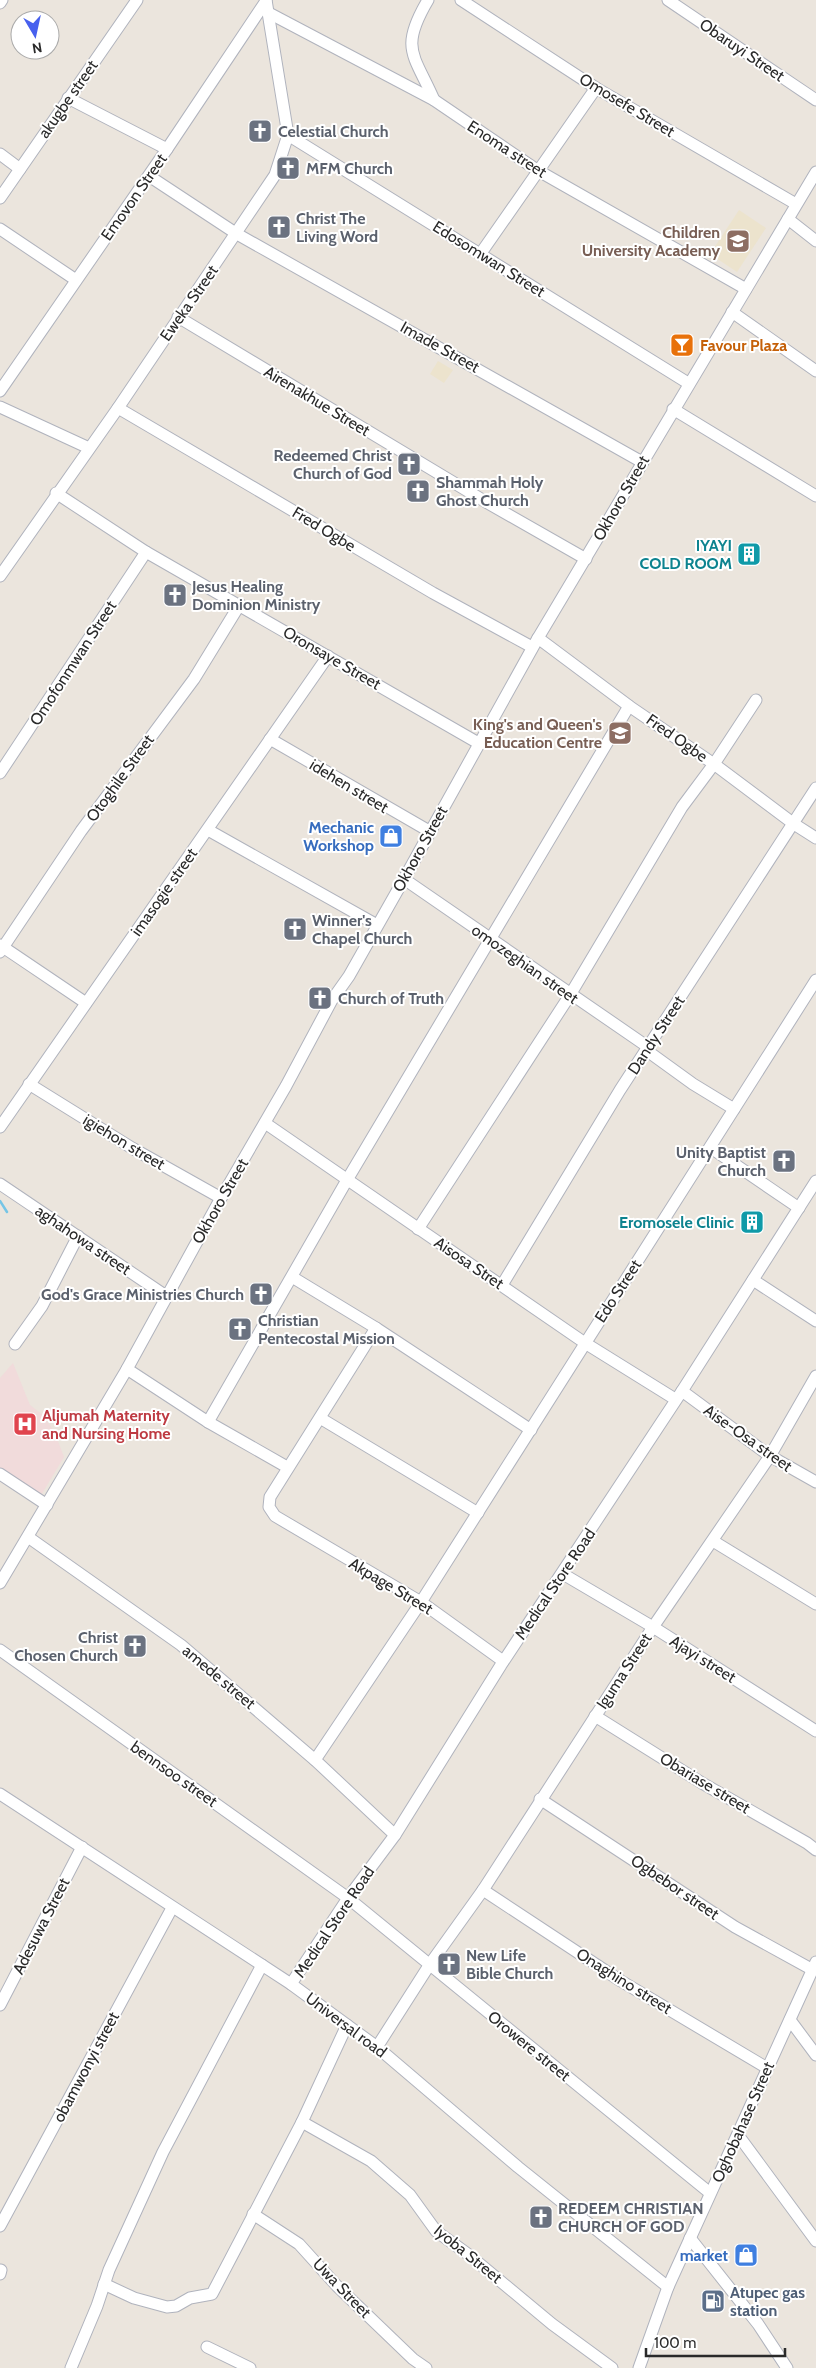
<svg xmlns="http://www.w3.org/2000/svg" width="816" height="2368" font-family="Cabin,sans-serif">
<rect width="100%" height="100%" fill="#ebe5dd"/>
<g fill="#ece3cd">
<path d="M739 210 766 228 737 272 710 254Z"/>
<path d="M438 361 453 370 444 383 430 374Z"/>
</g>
<path fill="#f1dbdb" d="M13 1363 30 1405 43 1415 55 1433 64 1457 40 1497 0 1468V1378Z"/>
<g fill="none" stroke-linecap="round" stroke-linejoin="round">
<path stroke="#76c5e6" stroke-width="2.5" d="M0 1201 7 1212"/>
<g stroke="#b0b3bd" stroke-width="13">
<g id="minor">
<path d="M428 0C399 49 414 54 434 100"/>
<path d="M461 0 596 88 796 204"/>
<path d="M668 0 816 100"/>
<path d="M0 3 2 0"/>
<path d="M267 12 434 100 537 170 746 289"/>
<path d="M68 98 167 149"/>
<path d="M288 135 688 383"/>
<path d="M0 154 20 169"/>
<path d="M149 176 237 234 642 462"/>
<path d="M0 198 137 0"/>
<path d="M788 219 816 241"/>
<path d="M0 229 76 280"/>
<path d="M481 253 596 88"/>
<path d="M732 312 816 371"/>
<path d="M178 317 486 502 586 559"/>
<path d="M0 391 167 149 266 1"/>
<path d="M0 407 89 448"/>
<path d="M118 408 433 593 532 647"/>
<path d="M673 409 816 496"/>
<path d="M56 493 146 552 480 744"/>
<path d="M0 576 118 408 275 175 288 135 266 0"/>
<path d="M538 638 629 706 714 764 794 824 816 838"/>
<path d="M270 739 429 831"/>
<path d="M0 773 146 552"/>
<path d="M208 830 377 925"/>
<path d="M404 879 648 1047"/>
<path d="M0 945 86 1003"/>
<path d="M0 952 81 831 194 679 240 604"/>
<path d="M646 1050 693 1084 734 1109"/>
<path d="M29 1084 132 1148 221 1198"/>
<path d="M265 1123 585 1343 675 1399"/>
<path d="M0 1127 328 656"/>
<path d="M711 1148 799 1208"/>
<path d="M0 1184 166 1296"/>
<path d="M418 1229 570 995 682 807 714 764 756 700"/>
<path d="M292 1277 376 1328 531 1430"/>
<path d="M753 1280 816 1321"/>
<path d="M502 1285 620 1090 816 788"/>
<path d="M376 1328 270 1497 269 1507 275 1516 421 1602 503 1661"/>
<path d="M15 1344 42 1306 78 1236"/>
<path d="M127 1369 208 1422 287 1467"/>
<path d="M682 1391 770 1456 816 1482"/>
<path d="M320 1418 478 1513"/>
<path d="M208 1422 347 1180 629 706"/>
<path d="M0 1474 47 1505"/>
<path d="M28 1537 181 1645 315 1760 395 1835"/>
<path d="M713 1541 816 1604"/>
<path d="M563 1574 653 1627 816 1731"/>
<path d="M0 1583 127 1369 221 1198 286 1086 332 1000 349 976 404 879 538 638 816 172"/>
<path d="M0 1650 348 1898 710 2193"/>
<path d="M595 1716 702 1783 807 1843 816 1850"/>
<path d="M315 1760 421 1602 816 980"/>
<path d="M0 1794 291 1984 377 2047 518 2167 668 2287"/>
<path d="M540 1799 735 1927 813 1970"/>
<path d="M483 1890 621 1981 767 2068"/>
<path d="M291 1984 348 1898 395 1835 501 1665 682 1391 816 1181"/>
<path d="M0 2005 82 1847"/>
<path d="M790 2020 816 2055"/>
<path d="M377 2047 430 1964 483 1890 653 1627 770 1456 816 1376"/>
<path d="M302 2122 371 2161 410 2195 436 2231 469 2255 552 2324 612 2368"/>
<path d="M738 2135 816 2241"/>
<path d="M253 2214 299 2244 337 2286 413 2359 426 2368"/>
<path d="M0 2226 172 1908"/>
<path d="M690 2238 758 2324 787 2368"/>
<path d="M0 2274 1 2270"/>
<path d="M104 2284 134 2298 167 2307 176 2306 190 2298 212 2294 302 2122 347 2025"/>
<path d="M207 2347 250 2368"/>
<path d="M71 2368 97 2306 109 2270 163 2152 262 1965"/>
<path d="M639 2368 668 2287 816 1962"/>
</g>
</g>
<use href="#minor" stroke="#fff" stroke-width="11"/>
</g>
<defs>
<g id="church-square" transform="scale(1.25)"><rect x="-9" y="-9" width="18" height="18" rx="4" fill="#6b7280" stroke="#fff"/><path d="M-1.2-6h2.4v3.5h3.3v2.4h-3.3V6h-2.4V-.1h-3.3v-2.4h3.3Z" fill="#fff"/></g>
<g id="school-square" transform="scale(1.25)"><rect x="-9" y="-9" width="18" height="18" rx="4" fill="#8d6e63" stroke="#fff"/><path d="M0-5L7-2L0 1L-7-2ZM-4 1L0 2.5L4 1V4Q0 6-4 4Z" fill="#fff"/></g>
<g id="bar-square" transform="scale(1.25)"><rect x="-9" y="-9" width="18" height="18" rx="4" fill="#e8710a" stroke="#fff"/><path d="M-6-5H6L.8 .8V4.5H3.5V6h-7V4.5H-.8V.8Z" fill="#fff"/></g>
<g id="building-square" transform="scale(1.25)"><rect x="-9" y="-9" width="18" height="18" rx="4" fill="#0f9aa8" stroke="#fff"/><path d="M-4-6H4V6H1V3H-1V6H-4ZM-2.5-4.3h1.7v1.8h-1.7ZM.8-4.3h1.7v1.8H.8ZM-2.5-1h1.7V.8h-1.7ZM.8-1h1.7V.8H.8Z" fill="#fff"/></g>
<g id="shop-square" transform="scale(1.25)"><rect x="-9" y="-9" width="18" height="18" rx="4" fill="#3f7fe0" stroke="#fff"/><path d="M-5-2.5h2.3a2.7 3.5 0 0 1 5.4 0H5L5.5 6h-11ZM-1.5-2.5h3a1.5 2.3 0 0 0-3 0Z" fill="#fff"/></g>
<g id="hospital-square" transform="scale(1.25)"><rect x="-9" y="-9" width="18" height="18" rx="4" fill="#e0444e" stroke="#fff"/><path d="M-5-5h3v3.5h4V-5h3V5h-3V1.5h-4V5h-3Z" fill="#fff"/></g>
<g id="fuel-square" transform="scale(1.25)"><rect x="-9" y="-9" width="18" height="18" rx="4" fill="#5c6f8a" stroke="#fff"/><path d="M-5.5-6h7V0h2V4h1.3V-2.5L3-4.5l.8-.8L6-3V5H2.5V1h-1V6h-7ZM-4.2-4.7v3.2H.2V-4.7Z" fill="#fff"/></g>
</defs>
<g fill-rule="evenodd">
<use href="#church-square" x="260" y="131"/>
<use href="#church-square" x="288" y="168"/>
<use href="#church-square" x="279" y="227"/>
<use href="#school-square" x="738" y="241"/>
<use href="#bar-square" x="682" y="345"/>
<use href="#church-square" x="409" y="464"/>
<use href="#church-square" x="418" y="491"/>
<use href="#building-square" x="749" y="554"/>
<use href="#church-square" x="175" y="595"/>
<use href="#school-square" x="620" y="733"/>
<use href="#shop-square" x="391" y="836"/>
<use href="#church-square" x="295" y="929"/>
<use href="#church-square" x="320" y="998"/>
<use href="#church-square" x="784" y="1161"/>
<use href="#building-square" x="752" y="1222"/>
<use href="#church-square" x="261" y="1294"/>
<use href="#church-square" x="240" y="1329"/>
<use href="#hospital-square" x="25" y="1424"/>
<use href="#church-square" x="135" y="1646"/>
<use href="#church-square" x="449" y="1964"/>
<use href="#church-square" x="541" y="2217"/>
<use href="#shop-square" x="746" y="2255"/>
<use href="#fuel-square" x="713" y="2301"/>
</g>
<g text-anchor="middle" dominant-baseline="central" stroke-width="4" stroke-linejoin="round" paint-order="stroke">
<g font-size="16" fill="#2a2a2a" stroke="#fff">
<text transform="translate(742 50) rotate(34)">Obaruyi Street</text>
<text transform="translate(68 99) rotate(-55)">akugbe street</text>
<text transform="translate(627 105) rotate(31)">Omosefe Street</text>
<text transform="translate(507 149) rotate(33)">Enoma street</text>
<text transform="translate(134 197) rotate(-55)">Emovon Street</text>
<text transform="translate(489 259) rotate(32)">Edosomwan Street</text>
<text transform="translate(189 303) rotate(-55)">Eweka Street</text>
<text transform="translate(440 347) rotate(29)">Imade Street</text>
<text transform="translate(317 401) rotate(31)">Airenakhue Street</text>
<text transform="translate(621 498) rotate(-60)">Okhoro Street</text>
<text transform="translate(324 529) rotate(31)">Fred Ogbe</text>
<text transform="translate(332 658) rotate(30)">Oronsaye Street</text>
<text transform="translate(73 663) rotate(-57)">Omofonmwan Street</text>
<text transform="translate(677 738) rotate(35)">Fred Ogbe</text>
<text transform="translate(120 778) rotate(-54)">Otoghile Street</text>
<text transform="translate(349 786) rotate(31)">idehen street</text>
<text transform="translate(420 849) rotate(-61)">Okhoro Street</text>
<text transform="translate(164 892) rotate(-55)">imasogie street</text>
<text transform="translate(525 964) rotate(35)">omozeghian street</text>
<text transform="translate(656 1035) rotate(-57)">Dandy Street</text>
<text transform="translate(124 1142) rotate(31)">igiehon street</text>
<text transform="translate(220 1201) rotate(-60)">Okhoro Street</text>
<text transform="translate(83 1240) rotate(34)">aghahowa street</text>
<text transform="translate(469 1263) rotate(34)">Aisosa Stret</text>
<text transform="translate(618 1291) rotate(-57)">Edo Street</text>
<text transform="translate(748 1438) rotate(35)">Aise-Osa street</text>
<text transform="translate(555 1584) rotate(-56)">Medical Store Road</text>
<text transform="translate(391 1586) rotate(31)">Akpage Street</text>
<text transform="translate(703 1659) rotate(32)">Ajayi street</text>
<text transform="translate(624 1671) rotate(-57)">Iguma Street</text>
<text transform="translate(219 1677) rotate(40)">amede street</text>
<text transform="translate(174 1774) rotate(35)">bennsoo street</text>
<text transform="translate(705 1783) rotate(31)">Obariase street</text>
<text transform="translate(675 1887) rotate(34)">Ogbebor street</text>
<text transform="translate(334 1922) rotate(-56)">Medical Store Road</text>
<text transform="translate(41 1926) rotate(-63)">Adesuwa Street</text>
<text transform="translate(624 1981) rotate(32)">Onaghino street</text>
<text transform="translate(346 2025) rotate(37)">Universal road</text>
<text transform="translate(529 2046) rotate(39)">Orowere street</text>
<text transform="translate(86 2067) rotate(-62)">obamwonyi street</text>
<text transform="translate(743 2122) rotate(-66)">Oghobahase Street</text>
<text transform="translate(468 2254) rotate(39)">Iyoba Street</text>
<text transform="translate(342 2288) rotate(46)">Uwa Street</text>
</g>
<g font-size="16" font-weight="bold" fill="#5b616d" stroke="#fff" text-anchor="start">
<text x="278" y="131">Celestial Church</text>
<text x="306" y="168">MFM Church</text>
<text x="296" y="218">Christ The<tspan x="296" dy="18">Living Word</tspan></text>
<text x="392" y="455" text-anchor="end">Redeemed Christ<tspan x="392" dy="18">Church of God</tspan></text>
<text x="436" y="482">Shammah Holy<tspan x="436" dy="18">Ghost Church</tspan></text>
<text x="192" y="586">Jesus Healing<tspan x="192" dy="18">Dominion Ministry</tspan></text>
<text x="312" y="920">Winner's<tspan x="312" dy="18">Chapel Church</tspan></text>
<text x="338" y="998">Church of Truth</text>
<text x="766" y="1152" text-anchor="end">Unity Baptist<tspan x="766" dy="18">Church</tspan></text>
<text x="244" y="1294" text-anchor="end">God's Grace Ministries Church</text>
<text x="258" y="1320">Christian<tspan x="258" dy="18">Pentecostal Mission</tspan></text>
<text x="118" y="1637" text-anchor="end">Christ<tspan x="118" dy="18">Chosen Church</tspan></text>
<text x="466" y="1955">New Life<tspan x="466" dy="18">Bible Church</tspan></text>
<text x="558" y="2208">REDEEM CHRISTIAN<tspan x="558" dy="18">CHURCH OF GOD</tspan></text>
</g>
<g font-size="16" font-weight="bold" fill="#785e54" stroke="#fff" text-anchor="end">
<text x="720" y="232">Children<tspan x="720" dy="18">University Academy</tspan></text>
<text x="602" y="724">King's and Queen's<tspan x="602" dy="18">Education Centre</tspan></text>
</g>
<g font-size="16" font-weight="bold" fill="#c56008" stroke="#fff" text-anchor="start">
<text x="700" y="345">Favour Plaza</text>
</g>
<g font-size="16" font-weight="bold" fill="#0d838f" stroke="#fff" text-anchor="end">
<text x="732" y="545">IYAYI<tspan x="732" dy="18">COLD ROOM</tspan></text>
<text x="734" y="1222">Eromosele Clinic</text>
</g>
<g font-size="16" font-weight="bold" fill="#366cbe" stroke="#fff" text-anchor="end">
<text x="374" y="827">Mechanic<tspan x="374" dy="18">Workshop</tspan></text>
<text x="728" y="2255">market</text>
</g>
<g font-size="16" font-weight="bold" fill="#be3a42" stroke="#fff" text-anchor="start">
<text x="42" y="1415">Aljumah Maternity<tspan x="42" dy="18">and Nursing Home</tspan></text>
</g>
<g font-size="16" font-weight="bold" fill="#4e5e75" stroke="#fff" text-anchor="start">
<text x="730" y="2292">Atupec gas<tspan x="730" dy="18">station</tspan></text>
</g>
</g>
<g transform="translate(35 35) rotate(171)"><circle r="24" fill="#ffffff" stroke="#aaaaaa"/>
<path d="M0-4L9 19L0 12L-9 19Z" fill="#4760ee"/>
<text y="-8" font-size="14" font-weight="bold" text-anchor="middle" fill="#2a2a2a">N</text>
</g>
<path d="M646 2348v8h139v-8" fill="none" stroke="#2a2a2a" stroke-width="2.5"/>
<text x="654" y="2348" font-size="15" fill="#2a2a2a" stroke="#ffffff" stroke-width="4" paint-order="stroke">100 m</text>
</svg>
